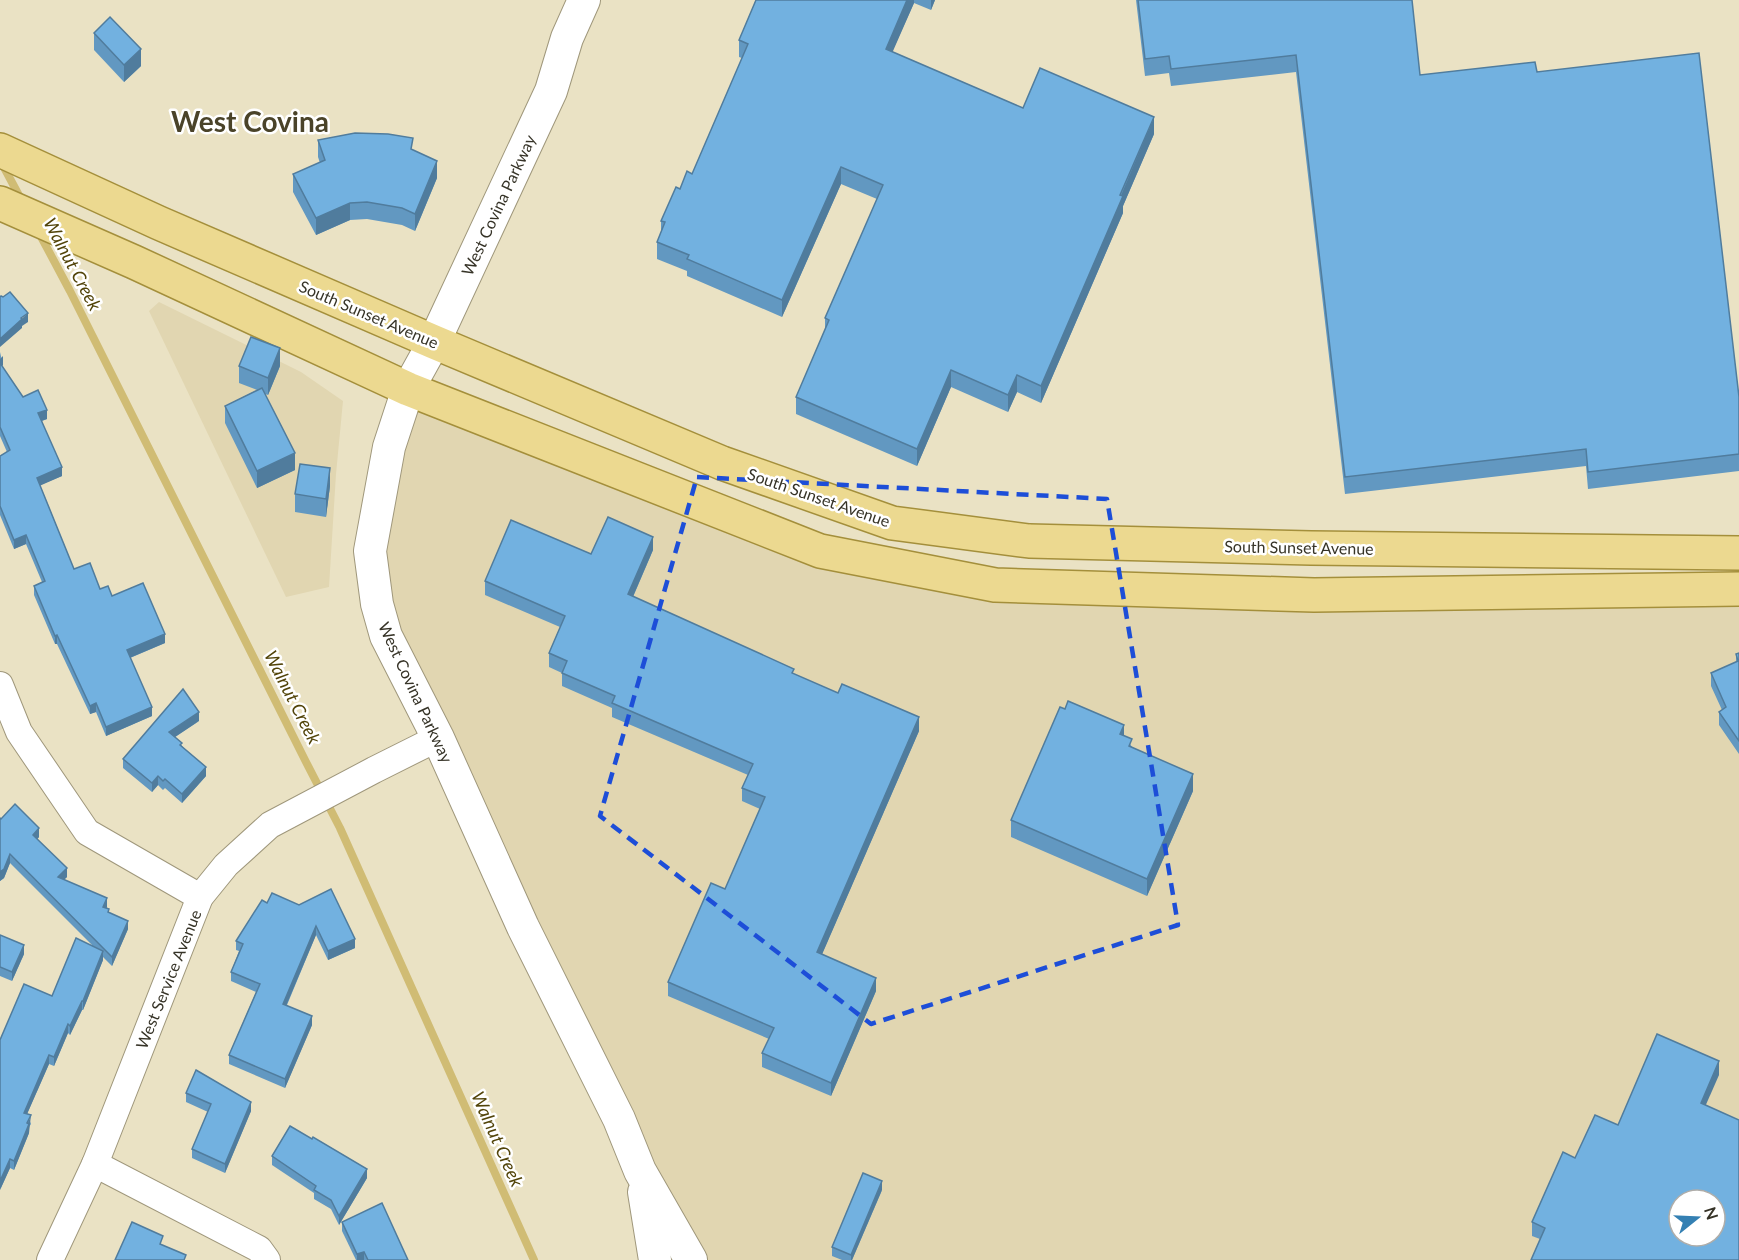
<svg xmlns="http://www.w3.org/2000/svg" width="1739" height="1260" font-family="Lato,sans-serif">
<rect width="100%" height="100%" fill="#eae2c4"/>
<g fill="#e1d6b1" fill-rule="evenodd">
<path d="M159 302 301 372 343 401 336 474 329 587 286 597 149 311Z"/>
<path d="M408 389 820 551 995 585 1739 588V1260H677L377 604ZM1679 1200H1715V1236H1679Z"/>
</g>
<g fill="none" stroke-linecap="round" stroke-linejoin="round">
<g stroke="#d0bc74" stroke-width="8">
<path d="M1 162 22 201"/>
<path d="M38 231 70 291 306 762 340 828 534 1260"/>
</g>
<g stroke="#9f977b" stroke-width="28">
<g id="minor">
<path d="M0 685 19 732 87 832 200 897"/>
<path d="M95 1164 259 1249 267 1260"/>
<path d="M50 1260 95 1164 200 897 226 865 270 825 374 770 438 738"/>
</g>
</g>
<g stroke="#9f977b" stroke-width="34">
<g id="tertiary">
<path d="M584 0 567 38 551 91 434 342 408 389 389 447 370 551 377 604 386 636 438 738 523 927 619 1119 640 1171 691 1260"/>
<path d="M644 1192 655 1260"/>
</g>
</g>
<g stroke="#a48f3b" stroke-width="36">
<g id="primary">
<path d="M0 150 159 223 434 342 722 463 892 523 1029 541 1311 548 1739 553"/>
<path d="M0 203 134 262 408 389 820 551 995 585 1314 595 1739 589"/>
</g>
</g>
<use href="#minor" stroke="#fff" stroke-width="26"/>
<use href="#tertiary" stroke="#fff" stroke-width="32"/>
<use href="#primary" stroke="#ecd990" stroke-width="33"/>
</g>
<g fill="#6298c1">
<path d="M756 0H935L931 10 914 3 892 52 1023 108 1154 134 1123 206V213L1041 403 1017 392 1008 412 951 387 917 466 796 414V397L825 330V318L877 199 841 184 782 317 687 276V271L657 259V242L661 232V221L680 189 692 174 742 58 739 57V40Z"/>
<path d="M1136 0H1411L1420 75 1537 72 1739 397V471L1588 489 1586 466 1345 494 1296 72 1171 86 1169 73 1145 76Z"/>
<path d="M94 33 141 66 124 82 94 50Z"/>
<path d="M318 140 413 150 437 178 415 231 402 225 367 219 350 220 316 235 293 192V174L320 163 318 157Z"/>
<path d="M0 352 3 365 2 366 23 397 47 419 42 421 62 476 40 485 74 569 100 589 112 596 165 643 130 658 152 716 106 736 96 712 90 714 57 644H55L34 595V586L42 582 26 544 14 549 0 515V456L7 452 0 436Z"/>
<path d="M239 366H280L268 395 265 394 295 470 257 488 225 423V406L257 390 239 383Z"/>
<path d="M330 486 326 517 295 512V494Z"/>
<path d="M653 550 633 597 794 674 919 731 822 954 876 991 831 1096 762 1067V1053L769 1039 668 996V982L725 889 760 809 742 801V788L748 775 612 717V708L562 686V673L549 667V653L560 627 485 595V581L591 554Z"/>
<path d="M1739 653V754L1719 725V712L1722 710 1711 686V673L1736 662V654Z"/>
<path d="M199 721 175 737 206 776 182 803 165 788 163 790 158 785 152 792 123 768V759Z"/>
<path d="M1124 735 1132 747 1193 791 1147 896 1011 837V820Z"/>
<path d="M0 818 39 837 37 839 67 877 64 879 107 907 106 909 109 912 128 929 112 966 103 957V960L83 1010H82L70 1035 68 1033 54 1066 49 1064 27 1114 31 1124 29 1127V1133L14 1170 10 1168 0 1190 52 996 92 945 10 863 4 878 0 881Z"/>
<path d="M272 893 355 948 328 960 316 935 287 1005 312 1025 285 1088 229 1064V1055L256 992 231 981V972L239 951 236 950V941L267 903Z"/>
<path d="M0 935 24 954 12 981 0 976Z"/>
<path d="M1719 1075 1540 1239 1532 1236V1222L1575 1158 1618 1125Z"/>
<path d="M186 1093 251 1111 225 1173 192 1158V1149L208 1112 186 1102Z"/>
<path d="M272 1156 367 1178 339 1225 331 1209 314 1199V1193L272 1165Z"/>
<path d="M882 1190 852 1260H842L832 1256V1247Z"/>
<path d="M342 1222 408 1260H356L342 1231Z"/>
</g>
<g fill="#507c9d">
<path d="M907 0H914V3L886 67V49Z"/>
<path d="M931 0H935L931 10Z"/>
<path d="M141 49V66L124 82V65Z"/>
<path d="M1154 117V134L1123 206V213L1041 403V386Z"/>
<path d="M437 161V178L415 231V214Z"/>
<path d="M841 167V184L782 317V300Z"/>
<path d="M350 203V220L316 235V218Z"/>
<path d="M28 313V322L22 326V328L0 347V339Z"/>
<path d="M280 348V366L268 395V378Z"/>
<path d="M3 356V365L0 367V359Z"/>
<path d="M951 370V387L917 466V449Z"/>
<path d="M1017 375V392L1008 412V395Z"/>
<path d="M47 410V419L38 422V413Z"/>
<path d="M295 453V470L257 488V471Z"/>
<path d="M62 467V476L37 487V478Z"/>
<path d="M330 468V486L326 517V499Z"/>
<path d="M26 535V544L14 549V540Z"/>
<path d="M653 537V550L628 608V594Z"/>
<path d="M165 634V643L127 659V650Z"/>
<path d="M57 635V644H55V636Z"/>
<path d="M96 703V712L90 714V706Z"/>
<path d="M152 707V716L106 736V727Z"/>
<path d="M199 712V721L169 741V732Z"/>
<path d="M919 717V731L817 966V952Z"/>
<path d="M1124 725V742L1120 734Z"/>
<path d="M206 767V776L182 803V794Z"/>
<path d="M1193 774V791L1147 896V879Z"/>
<path d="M158 776V785L152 792V783Z"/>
<path d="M39 828V837L33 844V835Z"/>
<path d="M10 854V863L4 878 0 881V872Z"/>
<path d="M67 868V877L58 886V877Z"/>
<path d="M107 898V907L103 916V907Z"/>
<path d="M128 921V929L112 966V957Z"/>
<path d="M316 926V935L283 1013V1004Z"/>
<path d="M355 939V948L328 960V951Z"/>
<path d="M24 945V954L12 981V972Z"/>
<path d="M103 951V960L83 1010V1001Z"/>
<path d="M876 978V991L831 1096V1083Z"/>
<path d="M82 1001V1010L70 1035V1026Z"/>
<path d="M312 1016V1025L285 1088V1079Z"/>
<path d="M68 1024V1033L54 1066V1057Z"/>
<path d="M49 1055V1064L24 1121V1113Z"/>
<path d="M1719 1061V1075L1701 1116V1103Z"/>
<path d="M251 1102V1111L225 1173V1164Z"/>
<path d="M31 1115 29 1133 14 1170V1161Z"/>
<path d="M10 1159V1168L0 1190V1181Z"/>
<path d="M367 1169V1178L339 1225V1216Z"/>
<path d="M882 1181V1190L852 1260H851V1255Z"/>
<path d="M364 1252V1260H357V1254Z"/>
</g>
<g fill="#72b1e0" stroke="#507c9d" stroke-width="1.5" fill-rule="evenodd">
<path d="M756 0H907L886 49 1023 108 1040 68 1154 117 1120 195 1123 196 1041 386 1017 375 1008 395 951 370 917 449 796 397 829 320 825 318 883 185 841 167 782 300 687 259 689 255 657 242 665 222 661 221 676 187 680 189 687 171 692 174 748 44 739 40Z"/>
<path d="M1138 0H1412L1420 75 1535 62 1537 72 1699 53 1739 397V454L1588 472 1586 449 1345 477 1296 55 1171 69 1169 56 1145 59Z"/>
<path d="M110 17 141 49 124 65 94 33Z"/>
<path d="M355 133 388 134 413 138 411 149 437 161 415 214 402 208 367 202 350 203 316 218 293 174 325 160 318 140Z"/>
<path d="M10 292 28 313 21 318 22 319 0 339V297L1 296 3 297Z"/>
<path d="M251 337 280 348 268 378 239 366Z"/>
<path d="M0 363 23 397 38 390 47 410 38 413 62 467 37 478 74 569 90 563 100 589 108 586 112 596 143 583 165 634 127 650 152 707 106 727 96 703 90 706 57 635 55 636 34 586 45 581 26 535 14 540 0 506V456L10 450 0 427Z"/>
<path d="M262 388 295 453 257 471 225 406Z"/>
<path d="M300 464 330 468 326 499 295 494Z"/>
<path d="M608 517 653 537 628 594 794 669 792 673 838 693 842 684 919 717 817 952 876 978 831 1083 762 1053 774 1028 668 982 711 883 725 889 765 797 742 788 753 764 612 703 615 696 562 673 567 661 549 653 565 616 485 581 511 520 591 554Z"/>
<path d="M1739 653V741L1719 712 1726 707 1711 673 1738 661 1736 654Z"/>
<path d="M183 689 199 712 169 732 182 743 180 745 206 767 182 794 165 779 163 781 158 776 152 783 123 759Z"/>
<path d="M1068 701 1124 725 1120 734 1132 739 1129 746 1193 774 1147 879 1011 820 1060 707 1065 709Z"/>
<path d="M15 804 39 828 33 835 67 868 58 877 107 898 103 907 109 909 108 912 128 921 112 957 10 854 4 869 0 872V818L1 819Z"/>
<path d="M331 889 355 939 328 951 316 926 283 1004 312 1016 285 1079 229 1055 260 984 231 972 243 944 236 941 262 900 267 903 272 893 299 905Z"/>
<path d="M0 935 24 945 12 972 0 967Z"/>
<path d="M76 938 103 951 83 1001H82L70 1026 68 1024 54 1057 49 1055 24 1113 31 1115 27 1123 29 1124 14 1161 10 1159 0 1181V1040L24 984 52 996Z"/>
<path d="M1657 1034 1719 1061 1701 1103 1739 1120V1260H1531L1545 1228 1532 1222 1563 1152 1575 1158 1595 1115 1618 1125ZM1679 1200H1715V1236H1679Z"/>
<path d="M196 1070 251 1102 225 1164 192 1149 211 1104 186 1093Z"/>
<path d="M290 1126 312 1139 313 1137 367 1169 339 1216 331 1200 314 1190 316 1186 272 1156Z"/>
<path d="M863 1173 882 1181 851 1255 832 1247Z"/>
<path d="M382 1203 408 1260H368L364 1252 357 1254 342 1222Z"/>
<path d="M132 1222 163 1236 160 1244 186 1255 184 1260H115Z"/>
</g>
<path fill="none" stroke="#1d4ed8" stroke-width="4.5" stroke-dasharray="12 8" stroke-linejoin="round" d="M697 477 1107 499 1178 925 871 1024 600 816Z"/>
<g text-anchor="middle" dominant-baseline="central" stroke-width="5" stroke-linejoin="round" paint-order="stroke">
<g font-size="16" fill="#363327" stroke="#fff">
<text transform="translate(498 205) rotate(-65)">West Covina Parkway</text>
<text transform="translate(369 314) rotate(23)">South Sunset Avenue</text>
<text transform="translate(819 497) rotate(19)">South Sunset Avenue</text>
<text transform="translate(1299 547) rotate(1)">South Sunset Avenue</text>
<text transform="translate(416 692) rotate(65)">West Covina Parkway</text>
<text transform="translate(168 979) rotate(-68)">West Service Avenue</text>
</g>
<g font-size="18" font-style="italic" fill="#524409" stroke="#fff">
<text transform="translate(73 264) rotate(62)">Walnut Creek</text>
<text transform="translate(293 697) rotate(63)">Walnut Creek</text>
<text transform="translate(498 1139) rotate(66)">Walnut Creek</text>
</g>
<g font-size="28" font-weight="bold" fill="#4a4329" stroke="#fff">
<text x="250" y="121">West Covina</text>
</g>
</g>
<g transform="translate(1697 1218) rotate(72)"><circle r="28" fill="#ffffff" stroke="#afada9" stroke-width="1.5"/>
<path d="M0-4.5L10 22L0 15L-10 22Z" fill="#3480b3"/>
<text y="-9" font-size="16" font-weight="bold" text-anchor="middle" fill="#363327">N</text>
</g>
</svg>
